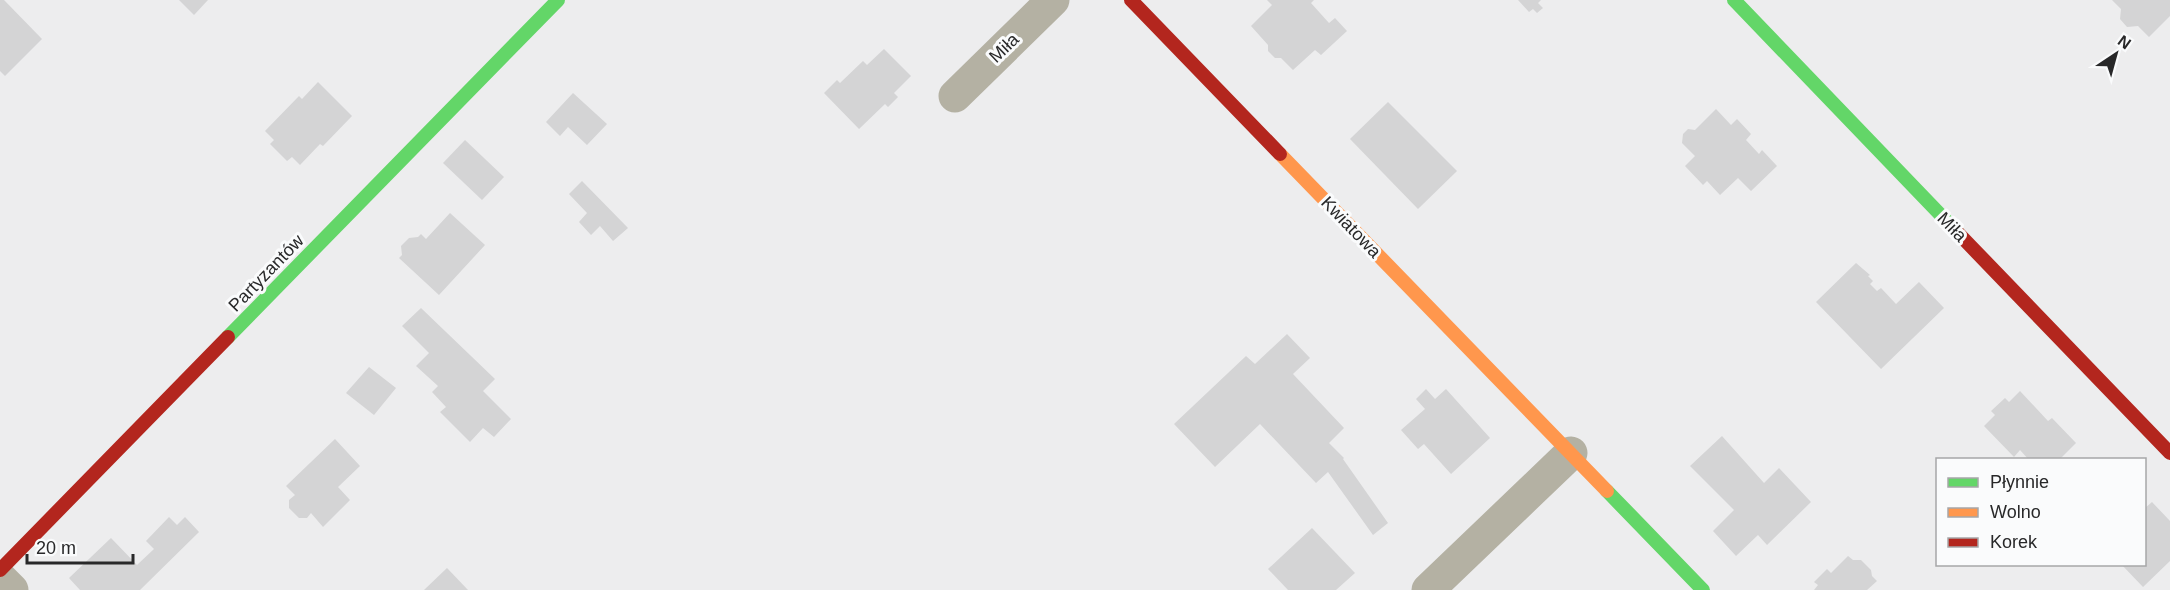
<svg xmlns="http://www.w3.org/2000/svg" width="2170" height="590" font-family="Arial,sans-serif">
<rect width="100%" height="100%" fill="#ededee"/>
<g fill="#d4d4d5">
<path d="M0 0H4L42 39 5 76 0 71Z"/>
<path d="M179 0H208L194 15Z"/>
<path d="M1267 0H1314L1311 3 1329 23 1335 18 1347 31 1321 55 1315 50 1293 70 1281 58H1275L1268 51V45L1251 26 1272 5Z"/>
<path d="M1518 0H1541L1538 3 1543 8 1537 13 1533 9 1529 12Z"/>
<path d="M2112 0H2170V16L2149 37 2138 26 2127 27 2120 19 2121 9Z"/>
<path d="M884 49 911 76 894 93 898 97 888 107 885 104 859 129 824 93 837 80 840 83 863 61 867 65Z"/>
<path d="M318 82 352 116 323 146 320 144 300 165 292 157 287 161 270 144 274 140 265 131 299 96 302 99Z"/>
<path d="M573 93 607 124 587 145 568 127 560 136 546 122Z"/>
<path d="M1388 102 1457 171 1418 209 1350 139Z"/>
<path d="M1716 109 1731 125 1737 119 1751 134 1746 140 1759 154 1762 150 1777 166 1751 191 1738 178 1720 195 1707 181 1703 185 1685 166 1695 156 1682 143 1683 134 1688 129 1695 130Z"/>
<path d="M465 140 504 177 482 200 443 163Z"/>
<path d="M582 181 628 228 613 241 600 226 591 235 579 222 587 213 569 194Z"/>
<path d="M450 213 485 245 439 295 399 258 402 255 401 246 409 238 418 237 421 234 426 239Z"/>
<path d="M1856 263 1870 275 1868 276 1873 281 1870 284 1877 291 1881 288 1896 304 1919 282 1944 308 1881 369 1816 302Z"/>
<path d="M421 308 495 379 483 391 511 419 494 437 483 428 470 442 440 412 446 407 432 392 438 386 416 366 429 353 402 326Z"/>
<path d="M1287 334 1310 358 1293 374 1344 428 1329 443 1344 458 1343 459 1388 523 1373 535 1328 472 1316 483 1260 424 1215 467 1174 424 1246 356 1255 364Z"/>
<path d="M369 367 396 388 374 415 346 393Z"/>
<path d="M1426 389 1435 399 1446 389 1490 438 1451 474 1424 444 1418 449 1401 430 1425 409 1416 399Z"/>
<path d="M2020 391 2048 421 2052 418 2076 443 2059 460H2029L2020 450 2014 457 1984 426 1995 415 1991 411 2005 398 2009 402Z"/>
<path d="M1722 436 1764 483 1779 468 1811 502 1767 545 1758 535 1736 556 1713 531 1734 510 1690 466Z"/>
<path d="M335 439 360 466 338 487 350 500 323 527 311 513 307 518H299L289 508V500L295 495 286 486Z"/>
<path d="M2152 502 2170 521V561L2143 587 2121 564H2144V509Z"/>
<path d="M169 517 177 525 185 517 199 532 140 590H80L69 578 111 538 137 565 154 549 146 541Z"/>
<path d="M1312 528 1355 573 1336 590H1288L1268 569Z"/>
<path d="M1848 556 1853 560H1861L1871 570 1872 576 1877 581 1867 590H1814L1818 585 1814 582 1827 569 1831 573Z"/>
<path d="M447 568 468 590H424Z"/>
</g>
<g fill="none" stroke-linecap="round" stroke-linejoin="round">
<g stroke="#b4b1a3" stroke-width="33">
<path d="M955 96 1053 0"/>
<path d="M0 578 12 590"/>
<path d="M1428 590 1571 453"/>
</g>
<g stroke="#63d668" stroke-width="14">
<path d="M1734 0 1958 233"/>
<path d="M228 337 558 0"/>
<path d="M1607 491 1703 590"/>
</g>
<path stroke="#ff974d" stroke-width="14" d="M1280 154 1607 491"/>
<g stroke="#b3261e" stroke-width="14">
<path d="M1131 0 1280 154"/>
<path d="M1958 233 2170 453"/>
<path d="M0 570 228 337"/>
</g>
</g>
<g text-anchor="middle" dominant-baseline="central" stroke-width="6" stroke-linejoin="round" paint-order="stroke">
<g font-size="18" fill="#282829" stroke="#fafbfc">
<text transform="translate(1004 48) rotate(-44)">Miła</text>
<text transform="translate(1351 227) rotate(46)">Kwiatowa</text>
<text transform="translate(1952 227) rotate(46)">Miła</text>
<text transform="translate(266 273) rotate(-46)">Partyzantów</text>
</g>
</g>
<rect x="1936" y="458" width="210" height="108" fill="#fafbfc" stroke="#a6a7a8" stroke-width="1.5"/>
<rect x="1948" y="478" width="30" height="9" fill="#63d668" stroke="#a6a7a8" stroke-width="1.5"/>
<text x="1990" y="488" font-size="18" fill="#282829">Płynnie</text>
<rect x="1948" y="508" width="30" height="9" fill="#ff974d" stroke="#a6a7a8" stroke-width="1.5"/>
<text x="1990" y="518" font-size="18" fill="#282829">Wolno</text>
<rect x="1948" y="538" width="30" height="9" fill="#b3261e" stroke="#a6a7a8" stroke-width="1.5"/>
<text x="1990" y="548" font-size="18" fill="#282829">Korek</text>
<g transform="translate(2116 54) rotate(36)" stroke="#fafbfc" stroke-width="4.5" paint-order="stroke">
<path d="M0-4.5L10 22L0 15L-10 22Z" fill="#282829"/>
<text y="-9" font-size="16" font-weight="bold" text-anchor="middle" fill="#282829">N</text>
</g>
<path d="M27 554v9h106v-9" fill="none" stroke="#282829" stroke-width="3"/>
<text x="36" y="554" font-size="18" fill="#282829" stroke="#fafbfc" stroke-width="4.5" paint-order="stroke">20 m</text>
</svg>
